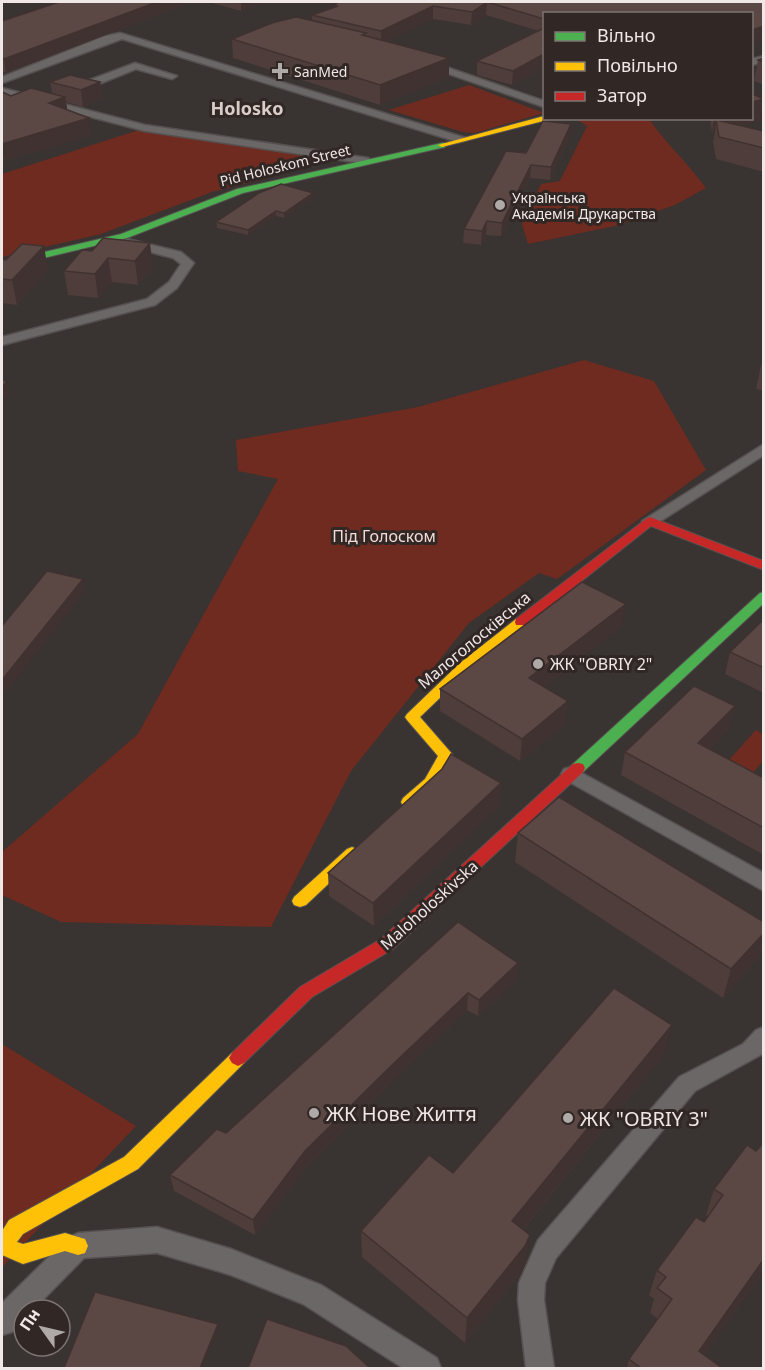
<svg xmlns="http://www.w3.org/2000/svg" width="765" height="1370" font-family="'Noto Sans',sans-serif">
<rect width="100%" height="100%" fill="#393332"/>
<g fill="#6f2b1f">
<path d="M469 85 544 113 475 133 463 132 389 110Z"/>
<path d="M576 119H649C666 144 688 163 706 188L675 205 615 226 528 244 522 224 541 184 560 181 587 126Z"/>
<path d="M145 128 314 152 309 167 212 192 101 234 2 257V174Z"/>
<path d="M584 360 654 381 706 470 557 579 539 573 469 623 351 771 271 927 61 922 2 895V852L138 734 278 479 238 471 236 440 418 407Z"/>
<path d="M756 730 763 734V761L752 774 728 761Z"/>
<path d="M2 1044 136 1126 2 1267Z"/>
</g>
<g fill="none" stroke-linecap="round" stroke-linejoin="round">
<g stroke="#565150" stroke-width="3">
<g id="street">
<path d="M120 33 466 138 467 140 458 142 122 39 2 83V77L105 36Z"/>
<path d="M764 56V62L752 65V59Z"/>
<path d="M426 60 544 101V107L423 65 421 63Z"/>
<path d="M135 63 177 76 172 79 136 69 84 90 71 87Z"/>
<path d="M2 88 145 125 368 158 373 161 368 164 145 131 2 94Z"/>
<path d="M127 239 181 252 194 263 177 288 155 305 2 345V337L147 299 169 282 181 264 173 258 123 245 121 243Z"/>
<path d="M764 444V455L656 524H644L642 521Z"/>
<path d="M571 767 764 873V891L564 779 561 774 564 769Z"/>
<path d="M764 1027V1053L695 1091 556 1258 545 1283 544 1300 554 1368H526L518 1300 519 1283 538 1240 679 1077 743 1044 756 1030Z"/>
<path d="M157 1227 231 1249 321 1285 437 1358 441 1368H403L303 1304 231 1275 157 1253 84 1258 33 1310H24V1319L12 1332 2 1335V1303L69 1237 78 1233Z"/>
</g>
</g>
<g stroke="#565150" stroke-width="2">
<g id="fast">
<path d="M442 143H445V147L243 193 127 238 2 268V262L121 234 237 189Z"/>
<path d="M764 592V603L583 772H573L571 768 573 764 760 593Z"/>
</g>
</g>
<g stroke="#565150" stroke-width="2">
<g id="slow">
<path d="M544 116 547 120 442 147 438 145Z"/>
<path d="M521 618 527 622 526 625 470 669 420 717 453 755 435 787 413 806H403L401 802 403 798 425 779 438 756 407 720 405 717 407 714 460 663 516 619Z"/>
<path d="M352 847 357 849 360 853 357 857 306 905 300 907 294 905 292 901 294 897 347 849Z"/>
<path d="M238 1050 244 1053 247 1058 244 1063 138 1169 23 1234 17 1242 23 1244 65 1233 85 1239 88 1246 85 1253 78 1255 65 1251 23 1264 2 1255V1231L9 1220 124 1157 232 1053Z"/>
</g>
</g>
<g stroke="#565150" stroke-width="2">
<g id="jam">
<path d="M650 517 764 561V570L651 526 526 625H516L515 622 516 619 646 519Z"/>
<path d="M578 763 583 764 585 768 583 772 393 949 312 997 244 1063 238 1066 232 1063 229 1058 232 1053 300 987 381 939 573 764Z"/>
</g>
</g>
<use href="#street" fill="#6b6766" fill-rule="evenodd"/>
<use href="#fast" fill="#4caf50" fill-rule="evenodd"/>
<use href="#slow" fill="#ffc107" fill-rule="evenodd"/>
<use href="#jam" fill="#c62828" fill-rule="evenodd"/>
</g>
<g fill="#4e3d3a">
<path d="M59 2H192L6 73 2 71V21Z"/>
<path d="M208 2H265L241 11Z"/>
<path d="M338 2H764V38L752 43V14H544V68L512 85 477 75V61L539 31 486 15 471 25 433 19 387 41 449 58V77L380 105 233 58 232 39 312 21V15L334 8V6Z"/>
<path d="M764 58V85L754 81 758 60Z"/>
<path d="M50 82H100L103 98 83 107 66 102 67 110 92 135 4 161 2 160V92L11 96 52 93Z"/>
<path d="M710 118H752L760 121 740 125 764 131V172L716 159 713 142 715 132 712 133Z"/>
<path d="M570 136 550 180 530 178 501 236 486 235 481 245 463 243 464 229 526 153Z"/>
<path d="M313 193V198L284 218 276 216 248 235 217 228 216 222Z"/>
<path d="M103 238 153 267 138 285 112 282 98 298 68 295 64 271 92 251Z"/>
<path d="M2 259 48 270 17 305 2 303Z"/>
<path d="M764 362V391L756 389 761 365Z"/>
<path d="M764 619V693L725 674 730 652Z"/>
<path d="M622 626 544 687 565 724 520 761 440 711V689Z"/>
<path d="M730 728 710 749 764 778V855L621 775 625 752Z"/>
<path d="M501 783 499 806 374 926 329 896 328 873Z"/>
<path d="M518 833 761 954 723 998 515 862Z"/>
<path d="M518 963 516 980 478 1016 467 1010 391 1082 306 1167 255 1235 174 1191 170 1175 226 1133Z"/>
<path d="M665 1053 523 1230 526 1261 521 1272 465 1343 362 1257 361 1231 453 1173Z"/>
<path d="M747 1145 764 1271 704 1355 722 1368H627L629 1359 658 1319 650 1313 654 1299 649 1295 657 1270 704 1222 708 1217 706 1215 714 1189Z"/>
</g>
<g fill="#403230">
<path d="M157 2H192L6 73 4 59Z"/>
<path d="M241 2H265L241 11Z"/>
<path d="M487 2 486 15 471 25 472 12Z"/>
<path d="M433 6V19L381 44V31Z"/>
<path d="M764 26V38L752 43V30Z"/>
<path d="M544 54V68L512 85 513 71Z"/>
<path d="M449 58V77L380 105V85Z"/>
<path d="M100 82 103 98 83 107 81 90Z"/>
<path d="M65 97 68 113 49 103Z"/>
<path d="M764 99 760 121 718 131 716 120 715 132 712 133 714 118H752V102Z"/>
<path d="M89 118 92 135 4 161 2 150V144Z"/>
<path d="M571 124 570 136 550 180 551 167Z"/>
<path d="M531 165 530 178 501 236 502 223Z"/>
<path d="M313 193V198L284 218V213Z"/>
<path d="M276 211V216L248 235V230Z"/>
<path d="M487 221 486 235 481 245 482 231Z"/>
<path d="M150 243 153 267 138 285 135 261Z"/>
<path d="M44 246 48 270 17 305 12 280Z"/>
<path d="M108 258 112 282 98 298 95 274Z"/>
<path d="M7 381 9 393 2 402V387Z"/>
<path d="M83 579 85 592 2 697V680Z"/>
<path d="M626 604 622 626 527 701 529 678Z"/>
<path d="M568 701 565 724 520 761 522 739Z"/>
<path d="M735 706 730 728 694 766 698 743Z"/>
<path d="M501 783 499 806 374 926 373 903Z"/>
<path d="M764 933V947L761 954 723 998 731 969Z"/>
<path d="M518 963 516 980 478 1016 479 1000Z"/>
<path d="M468 993 467 1010 391 1082 306 1167 255 1235 253 1220 305 1151 391 1066Z"/>
<path d="M672 1025 665 1053 508 1248 512 1221Z"/>
<path d="M530 1235 526 1261 521 1272 465 1343 467 1318Z"/>
<path d="M764 1259V1271L695 1368 699 1351Z"/>
<path d="M218 1324 219 1327 202 1368H200Z"/>
</g>
<g fill="#5b4744" stroke="#403230" stroke-width="1.5">
<path d="M59 2H157L4 59 2 58V21Z"/>
<path d="M338 2H764V26L752 30V14H544V19L487 2 472 12 433 6 381 31 312 15 338 6H334Z"/>
<path d="M296 17 366 33 362 35 449 58 380 85 232 39 272 23Z"/>
<path d="M544 28V54L513 71 477 61Z"/>
<path d="M764 58V62L758 60Z"/>
<path d="M70 75 100 82 81 90 50 82Z"/>
<path d="M31 88 65 97 49 103 89 118 2 144V92L11 96Z"/>
<path d="M752 94 764 99 752 102Z"/>
<path d="M716 120 764 131V148L719 137Z"/>
<path d="M543 121 571 124 551 167 531 165 502 223 487 221 482 231 464 229 506 151 526 153Z"/>
<path d="M281 184 313 193 284 213 276 211 248 230 216 222 259 193Z"/>
<path d="M103 238 150 243 135 261 108 258 95 274 64 271 82 250 92 251Z"/>
<path d="M22 244 44 246 12 280 2 279V259L6 260Z"/>
<path d="M2 380 7 381 2 387Z"/>
<path d="M47 571 83 579 2 680V626Z"/>
<path d="M582 582 626 604 529 678 568 701 522 739 440 689Z"/>
<path d="M764 619V668L730 652Z"/>
<path d="M694 686 735 706 698 743 764 778V828L625 752Z"/>
<path d="M451 754 501 783 373 903 328 873 442 769Z"/>
<path d="M559 797 764 922V933L731 969 518 833Z"/>
<path d="M458 922 518 963 479 1000 468 993 391 1066 305 1151 253 1220 170 1175 217 1129 226 1133Z"/>
<path d="M614 988 672 1025 512 1221 530 1235 525 1246 467 1318 361 1231 429 1155 453 1173Z"/>
<path d="M764 1142V1259L699 1351 722 1368H641L629 1359 672 1299 657 1288 666 1277 657 1270 696 1217 704 1222 723 1195 714 1189 747 1145 756 1151Z"/>
<path d="M95 1292 218 1324 200 1368H64Z"/>
<path d="M267 1319 346 1346 370 1368H248Z"/>
</g>
<g fill="#afa9a8" stroke="#312725" stroke-width="2">
<path d="M277 62h6v6h6v6h-6v6h-6v-6h-6v-6h6z"/>
<circle cx="500" cy="205" r="6"/>
<circle cx="538" cy="664" r="6"/>
<circle cx="314" cy="1113" r="6"/>
<circle cx="568" cy="1118" r="6"/>
</g>
<g text-anchor="middle" dominant-baseline="central" stroke-width="6" stroke-linejoin="round" paint-order="stroke">
<g font-size="14" fill="#efe8e7" stroke="#312725" text-anchor="start">
<text x="294" y="71">SanMed</text>
<text x="512" y="197">Українська<tspan x="512" dy="16">Академія Друкарства</tspan></text>
</g>
<g font-size="14" fill="#efe8e7" stroke="#312725">
<text transform="translate(285 165) rotate(-14)">Pid Holoskom Street</text>
</g>
<g font-size="16" fill="#f5dbd5" stroke="#312725">
<text x="384" y="536">Під Голоском</text>
</g>
<g font-size="16" fill="#efe8e7" stroke="#312725">
<text transform="translate(474 640) rotate(-40)">Малоголосківська</text>
<text transform="translate(429 905) rotate(-42)">Maloholoskivska</text>
</g>
<g font-size="16" fill="#efe8e7" stroke="#312725" text-anchor="start">
<text x="550" y="664">ЖК "OBRIY 2"</text>
</g>
<g font-size="18" font-weight="bold" fill="#d9ccc9" stroke="#312725">
<text x="247" y="108">Holosko</text>
</g>
<g font-size="20" fill="#efe8e7" stroke="#312725" text-anchor="start">
<text x="326" y="1113">ЖК Нове Життя</text>
<text x="580" y="1118">ЖК "OBRIY 3"</text>
</g>
</g>
<rect width="765" height="1370" fill="none" stroke="#efe8e7" stroke-width="6"/>
<rect x="543" y="12" width="210" height="108" fill="#312725" stroke="#7d7473" stroke-width="1.5"/>
<rect x="555" y="32" width="30" height="9" fill="#4caf50" stroke="#7d7473" stroke-width="1.5"/>
<text x="597" y="42" font-size="18" fill="#efe8e7">Вільно</text>
<rect x="555" y="62" width="30" height="9" fill="#ffc107" stroke="#7d7473" stroke-width="1.5"/>
<text x="597" y="72" font-size="18" fill="#efe8e7">Повільно</text>
<rect x="555" y="92" width="30" height="9" fill="#c62828" stroke="#7d7473" stroke-width="1.5"/>
<text x="597" y="102" font-size="18" fill="#efe8e7">Затор</text>
<g transform="translate(42 1328) rotate(304)"><circle r="28" fill="#312725" stroke="#7d7473" stroke-width="1.5"/>
<path d="M0-4.5L10 22L0 15L-10 22Z" fill="#afa9a8"/>
<text y="-9" font-size="16" font-weight="bold" text-anchor="middle" fill="#efe8e7">Пн</text>
</g>
</svg>
